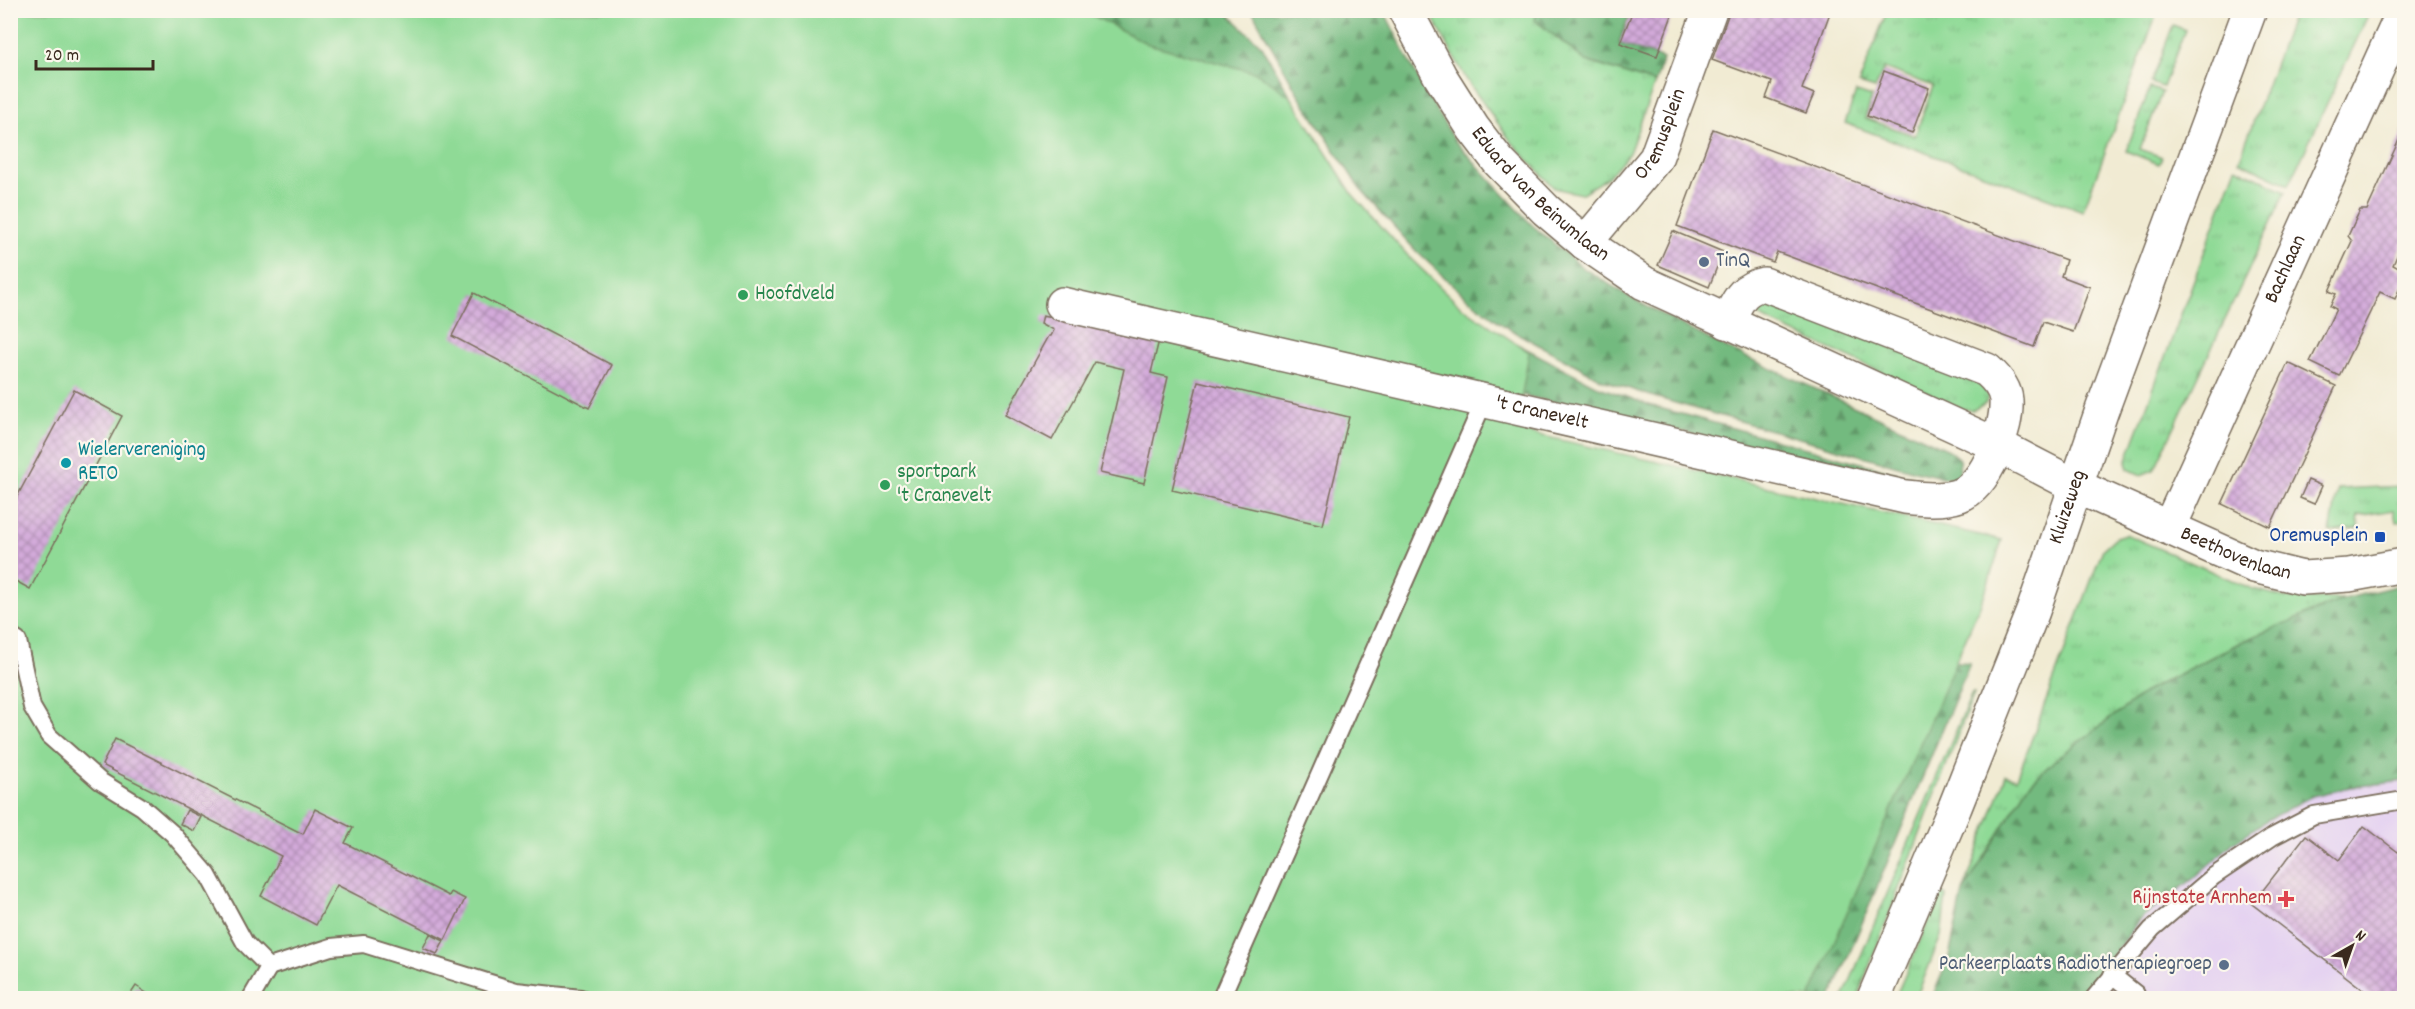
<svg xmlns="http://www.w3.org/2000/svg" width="2415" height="1009" font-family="Dekko,sans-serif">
<defs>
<pattern id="grass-tufts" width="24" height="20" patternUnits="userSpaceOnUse" patternTransform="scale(1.5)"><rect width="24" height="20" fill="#8fda96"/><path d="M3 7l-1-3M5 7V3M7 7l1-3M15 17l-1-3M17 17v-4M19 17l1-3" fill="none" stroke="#7cbb81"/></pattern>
<pattern id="forest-firs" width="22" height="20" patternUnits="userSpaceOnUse" patternTransform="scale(1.5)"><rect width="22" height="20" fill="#73ba7f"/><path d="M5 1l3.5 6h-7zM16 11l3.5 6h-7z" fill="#609767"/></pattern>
<pattern id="building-cross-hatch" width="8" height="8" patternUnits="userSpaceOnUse" patternTransform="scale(1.5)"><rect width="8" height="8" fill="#d3aada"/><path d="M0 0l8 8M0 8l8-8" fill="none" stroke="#ac8bb0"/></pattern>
</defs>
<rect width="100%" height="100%" fill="#fbf7ec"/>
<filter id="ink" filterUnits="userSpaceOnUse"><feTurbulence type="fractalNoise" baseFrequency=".0167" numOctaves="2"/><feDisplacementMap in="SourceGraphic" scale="12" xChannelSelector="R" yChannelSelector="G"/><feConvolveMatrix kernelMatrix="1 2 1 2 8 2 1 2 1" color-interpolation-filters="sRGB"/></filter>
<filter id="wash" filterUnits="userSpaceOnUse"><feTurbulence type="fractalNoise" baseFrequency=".008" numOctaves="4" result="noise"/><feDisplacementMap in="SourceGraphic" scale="24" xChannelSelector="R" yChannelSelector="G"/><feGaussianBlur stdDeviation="1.35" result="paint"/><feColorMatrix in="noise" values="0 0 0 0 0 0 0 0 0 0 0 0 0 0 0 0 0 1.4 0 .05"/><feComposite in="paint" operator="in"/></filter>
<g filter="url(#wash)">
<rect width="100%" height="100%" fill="#f1ebd3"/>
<path fill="#e5d3f1" d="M2404 781V998H2081L2141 918 2193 879 2233 843 2267 820 2312 796 2350 787Z"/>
<g fill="url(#grass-tufts)" stroke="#65825a" stroke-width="1.5">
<path d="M1429 11H1537L1535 20 1586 61 1655 83 1629 153 1608 177 1581 194 1554 188 1510 140 1468 82Z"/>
<path d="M2152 11 2157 13 2083 211 1845 123 1856 92 1872 97 1865 118 1915 136 1933 86 1884 68 1875 89 1859 84 1887 11Z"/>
<path d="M2294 11H2370L2289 185 2239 161Z"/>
<path d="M2173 25 2185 30 2163 87 2151 83Z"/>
<path d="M2150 88 2162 92 2140 149 2162 157 2159 164 2126 151Z"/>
<path d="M2236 167 2286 191 2154 470 2141 475 2128 469 2126 462Z"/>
<path d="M1762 299 1976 378 1988 396 1986 403 1973 410 1963 409 1766 320 1751 310Z"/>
<path d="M2404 486V521L2396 522 2394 510 2358 516 2359 528 2330 532 2338 489Z"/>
<path d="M2125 534 2250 588 2287 598 2344 599 2243 641 2150 689 2055 760 2028 786 1963 892 2006 775 2017 778 2103 549 2116 537Z"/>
<path d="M1972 693H1974L1857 998H1843Z"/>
<path d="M1941 893 1946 896 1941 936 1916 998H1895Z"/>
</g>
<g fill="url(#forest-firs)" stroke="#57724e" stroke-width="1.5">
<path d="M1537 10 1631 11 1619 43 1663 59 1655 83 1586 61 1535 20Z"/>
<path d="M1018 11H1225L1262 46 1291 97 1256 273Z"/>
<path d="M1252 11H1384L1423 88 1455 141 1532 225 1583 268 1631 298 1722 346 1949 450 1959 458 1960 478 1955 480 1919 472 1654 397 1603 380 1506 327 1466 297 1417 252 1360 189 1297 92Z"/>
<path d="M1500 335 1599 387 1652 406 1916 478 1927 483V487L1473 384Z"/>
<path d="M2404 584V781L2350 787 2312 796 2267 820 2233 843 2193 879 2141 918 2080 998H1932L1949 957 1963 892 2028 786 2055 760 2150 689 2243 641 2344 599Z"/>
<path d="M1902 657 1970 663 1831 998H1736Z"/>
</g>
<path fill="#8fda96" stroke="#65825a" stroke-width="1.5" d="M10 11H1084L1148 44 1257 73 1291 97 1353 195 1411 259 1459 305 1529 352 1516 430 2002 540 1984 596 1810 998H11Z"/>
<g id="blocks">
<g fill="url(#building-cross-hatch)">
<path d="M1633 10H1674L1657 56 1620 43Z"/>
<path d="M1730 10H1831L1802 89 1814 94 1806 113 1766 98 1772 82 1712 60Z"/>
<path d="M1884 71 1929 88 1912 133 1867 116Z"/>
<path d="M1713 129 2066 260 2061 276 2090 287 2073 332 2043 322 2034 347 1777 252 1773 262 1677 226Z"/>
<path d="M2404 129V240L2393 265 2404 271V278L2395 299 2380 292 2339 376 2310 362 2336 309 2330 306 2336 294 2329 291 2352 241 2348 236 2360 210H2367Z"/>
<path d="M1673 231 1723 252 1709 287 1658 265Z"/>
<path d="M474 293 612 365 589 408 452 336Z"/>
<path d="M1043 315 1159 340 1151 373 1168 377 1144 483 1100 473 1124 369 1095 362 1052 440 1005 415 1049 336H1051L1054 330 1041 323Z"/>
<path d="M2288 363 2336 386 2270 527 2222 504Z"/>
<path d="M1198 381 1349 417 1323 525 1172 490Z"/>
<path d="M74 390 122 416 30 589 10 578V510Z"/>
<path d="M2308 480 2322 486 2314 504 2300 498Z"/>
<path d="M115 739 303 834 315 809 353 828 345 843 449 896 451 892 465 899 445 940 337 885 316 925 261 896 281 856 102 765Z"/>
<path d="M187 810 201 817 194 831 180 824Z"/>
<path d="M2364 826 2398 852 2404 843V998H2374L2252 904 2306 835 2339 860Z"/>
<path d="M430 934 444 941 437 954 423 948Z"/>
<path d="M136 986 151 996 149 998H128Z"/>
</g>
</g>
</g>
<g filter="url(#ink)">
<use href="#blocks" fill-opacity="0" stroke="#7b6e5d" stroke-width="1.5"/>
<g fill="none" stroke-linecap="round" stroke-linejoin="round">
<g stroke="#7b6e5d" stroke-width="20">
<g id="service">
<path d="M10 636 18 641 32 707 49 736 100 781 142 807 173 834 208 875 245 943 269 967"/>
<path d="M269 967 331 947 364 944 516 991 581 998"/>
<path d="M2112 975 2136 994"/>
<path d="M251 998 269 967"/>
<path d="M1221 998 1485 399"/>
<path d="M2094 998 2152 929 2214 876 2272 837 2314 815 2404 800"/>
</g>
</g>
<g stroke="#7b6e5d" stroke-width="36">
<g id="minor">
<path id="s1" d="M1405 10 1440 76 1473 128 1499 162 1546 210 1585 243 1644 283 1999 446 2076 486 2254 566 2303 578 2349 575 2404 565"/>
<path id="s2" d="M1585 243 1656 158 1710 10"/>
<path id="s3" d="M1062 304 1905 497C1923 499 1943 501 1960 495 1987 485 2008 427 2006 400 2005 388 1995 377 1987 370L1764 284C1740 289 1738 302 1727 322"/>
<path id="s4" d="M2169 528 2404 10"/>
<path id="s5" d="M1874 998 1955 807 2033 611 2102 410 2250 10"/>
</g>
</g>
<use href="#service" stroke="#fff" stroke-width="16"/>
<use href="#minor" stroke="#fff" stroke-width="33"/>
</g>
</g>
<g fill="#5c6f8a" stroke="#fbf7ec" stroke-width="2">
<circle cx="1704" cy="262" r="6"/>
<circle cx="2224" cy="965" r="6"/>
</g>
<g fill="#2e9e5b" stroke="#fbf7ec" stroke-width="2">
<circle cx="743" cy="295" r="6"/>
<circle cx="885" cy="485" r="6"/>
</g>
<circle fill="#0f9aa8" stroke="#fbf7ec" stroke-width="2" cx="66" cy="463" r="6"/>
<rect fill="#1a4fb4" stroke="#fbf7ec" stroke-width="2" x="2374" y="531" width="12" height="12" rx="3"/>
<path fill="#e0444e" stroke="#fbf7ec" stroke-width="2" d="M2283 890h6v6h6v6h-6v6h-6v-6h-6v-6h6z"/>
<g text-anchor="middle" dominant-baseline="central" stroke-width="4.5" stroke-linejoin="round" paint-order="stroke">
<g font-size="21" fill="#3b2a1e" stroke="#fbf7ec">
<text stroke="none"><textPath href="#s2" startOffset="134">Oremusplein</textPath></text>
<text stroke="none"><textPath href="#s1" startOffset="231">Eduard van Beinumlaan</textPath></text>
<text stroke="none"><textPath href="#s4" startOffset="284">Bachlaan</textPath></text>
<text stroke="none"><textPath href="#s3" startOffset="492">'t Cranevelt</textPath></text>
<text stroke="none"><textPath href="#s5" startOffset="528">Kluizeweg</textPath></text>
<text stroke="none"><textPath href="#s1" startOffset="1020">Beethovenlaan</textPath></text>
</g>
<g font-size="21" fill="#4e5e75" stroke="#fbf7ec" text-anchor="start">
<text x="1716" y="262">TinQ</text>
<text x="2212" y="965" text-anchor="end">Parkeerplaats Radiotherapiegroep</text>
</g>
<g font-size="21" fill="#27864d" stroke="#fbf7ec" text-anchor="start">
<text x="755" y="295">Hoofdveld</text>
<text x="897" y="473">sportpark<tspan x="897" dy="24">'t Cranevelt</tspan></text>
</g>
<g font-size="21" fill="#0d838f" stroke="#fbf7ec" text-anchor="start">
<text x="78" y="451">Wielervereniging<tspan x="78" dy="24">RETO</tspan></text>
</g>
<g font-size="21" fill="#164399" stroke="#fbf7ec" text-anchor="end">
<text x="2368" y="537">Oremusplein</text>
</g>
<g font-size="21" fill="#be3a42" stroke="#fbf7ec" text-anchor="end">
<text x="2272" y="899">Rijnstate Arnhem</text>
</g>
</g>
<rect width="2415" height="1009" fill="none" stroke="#fbf7ec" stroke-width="36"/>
<g transform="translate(2352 946) rotate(40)" stroke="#fbf7ec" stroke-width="4.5" paint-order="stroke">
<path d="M0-4.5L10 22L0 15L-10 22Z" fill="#3b2a1e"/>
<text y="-9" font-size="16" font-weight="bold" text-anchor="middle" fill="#3b2a1e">N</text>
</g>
<path d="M36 60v9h117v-9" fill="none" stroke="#3b2a1e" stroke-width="3"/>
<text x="45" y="60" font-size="18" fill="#3b2a1e" stroke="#fbf7ec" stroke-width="4.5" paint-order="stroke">20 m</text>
</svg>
